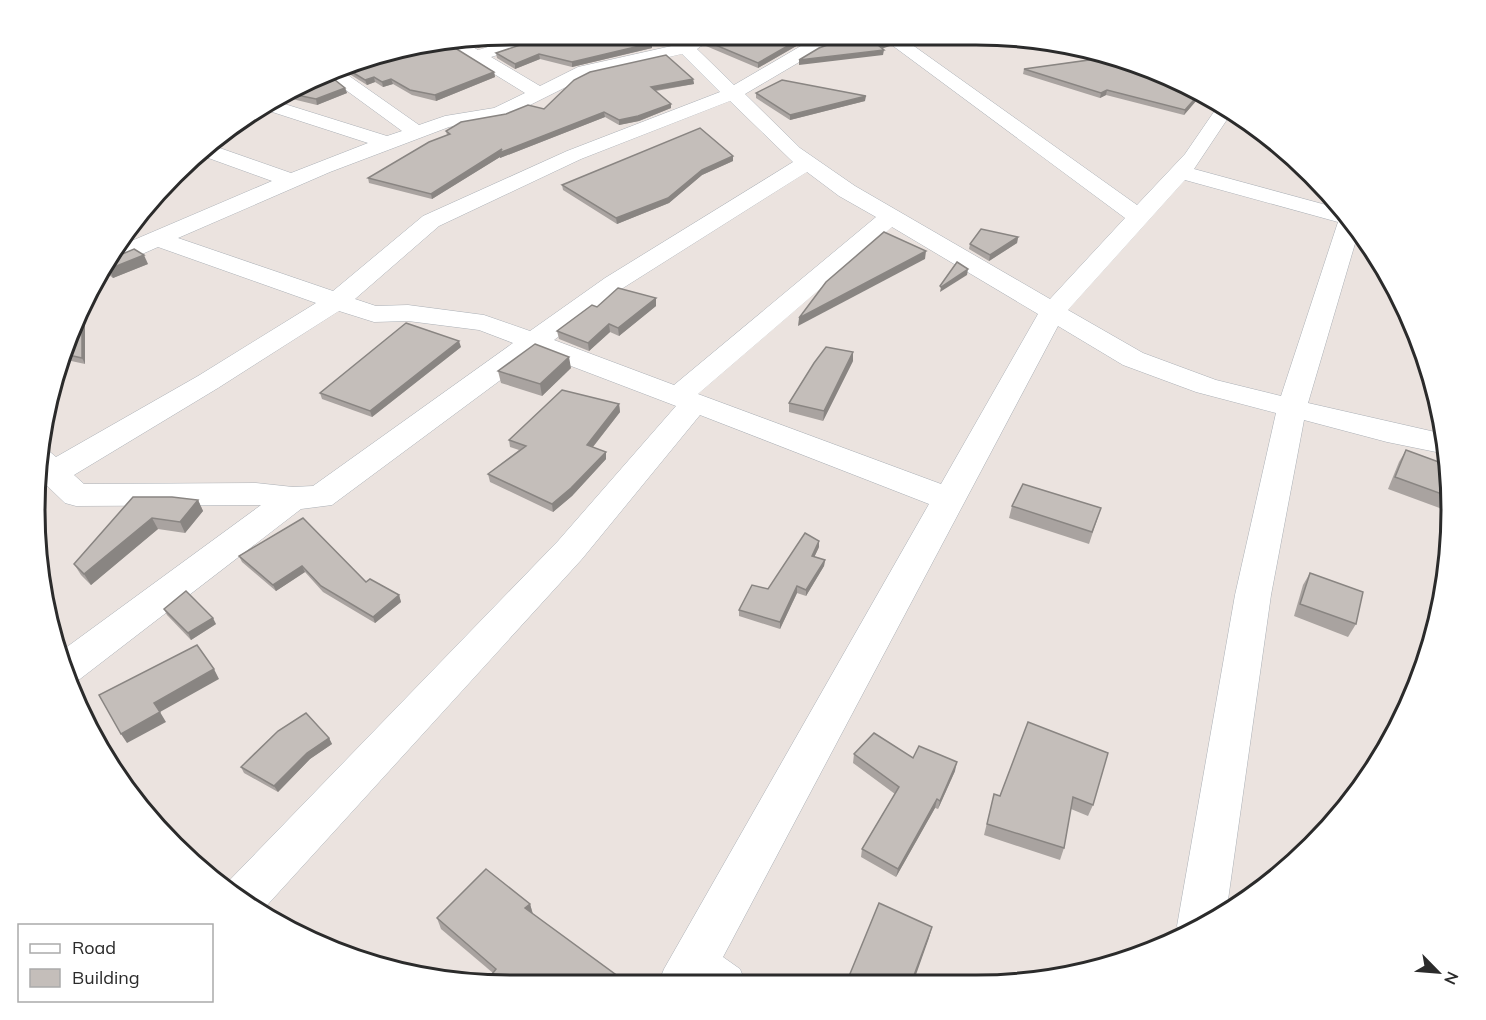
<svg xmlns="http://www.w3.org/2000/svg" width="1486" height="1020" font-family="Mulish,sans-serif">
<rect width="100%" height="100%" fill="#ebe3df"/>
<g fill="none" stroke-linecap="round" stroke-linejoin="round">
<g stroke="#abb0b6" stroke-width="1">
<path id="minor" d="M529 34H556L554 38 491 57 540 86 578 67 676 45 670 34H687L689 39 697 34H718L697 49 734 85 806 43 833 34H859L857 38 818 51 745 94 800 148 855 186 1050 299 1125 218 877 34H897L1137 205 1185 154 1220 103 1232 112 1194 169 1341 209 1359 230 1308 403 1444 434 1446 454 1387 442 1304 420 1271 595 1227 907 1182 938 1177 926 1235 595 1276 413 1196 392 1123 365 1058 326 723 957 740 969 747 986H657L664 969 929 504 700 415 582 559 260 913 246 905 223 887 558 541 676 406 537 353 332 505 301 509 80 679 70 682 60 652 261 505 76 506 65 503 39 478V449L50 452 56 457 198 376 316 303 158 247 124 262 111 263 122 245 272 181 200 155 211 145 291 173 368 143 260 108 275 101 387 136 402 131 328 77 342 71 419 125 445 116 494 108 525 93 444 43 462 41 478 50ZM682 54 720 92 567 151 423 216 333 291 178 238 330 172 449 127 506 117 590 75ZM730 101 793 162 605 278 530 331 484 315 408 305 376 306 355 299 439 226 581 159ZM807 172 839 196 876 217 674 385 554 340 623 288ZM1185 180 1338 222 1281 396 1216 380 1143 353 1068 310ZM892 227 1038 314 941 484 698 394ZM339 311 374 322 408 321 479 330 513 343 313 486 293 487 256 483 84 484 74 475 218 388Z"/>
</g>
<use href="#minor" fill="#fff" fill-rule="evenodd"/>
</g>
<g fill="#a9a3a0">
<path d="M510 34H520L478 48 465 40Z"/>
<path d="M901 34H927L909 40Z"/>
<path d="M554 35 652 43V48L572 67 540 59 515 69 497 58 496 53Z"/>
<path d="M706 41H805L758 68 706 46Z"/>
<path d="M1086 50 1202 94 1184 115 1106 95 1100 98 1023 74 1024 69 1094 59 1085 55Z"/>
<path d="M387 51 494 72 495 77 436 101 412 95 393 84 383 87 375 82 367 85 343 70Z"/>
<path d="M330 76 345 88 347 93 317 105 284 97Z"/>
<path d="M693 79 694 84 656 91 671 108 639 121 619 125 605 117 500 158V157L432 199 369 183 368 178 447 135 446 131 544 109Z"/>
<path d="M756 93 865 101 790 120 756 98Z"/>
<path d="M733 161 702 175 669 203 617 224 563 190 562 185Z"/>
<path d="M1018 237 1017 243 989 261 969 249 970 244Z"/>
<path d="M116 255 148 264 113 278 105 272Z"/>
<path d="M656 298V306L619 336 610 332 589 351 559 339 557 331 597 307Z"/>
<path d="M82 311 85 317V364L62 359 71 328Z"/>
<path d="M461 347 372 417 322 399 320 393Z"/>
<path d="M853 361 823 421 789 412V403Z"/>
<path d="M571 368 542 396 501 383 498 371Z"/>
<path d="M619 404 620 412 593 447 606 452V459L572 496 553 512 490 482 488 474 519 450 510 447 509 440Z"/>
<path d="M1406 450 1447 465 1451 502 1445 510 1388 489 1399 462Z"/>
<path d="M133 497 198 500 203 511 185 533 158 529 91 585 81 575 74 564Z"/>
<path d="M1012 506 1101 508 1089 544 1009 518Z"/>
<path d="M303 518 366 582 399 595 401 602 375 623 323 592 305 572 276 591 242 562 239 556Z"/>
<path d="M819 547 814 557 825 560 824 566 806 596 797 593 780 629 739 616V610L768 589Z"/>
<path d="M1310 573 1356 624 1348 637 1294 616 1303 585Z"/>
<path d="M164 609 216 624 191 640 167 615Z"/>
<path d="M1028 722 1093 805 1088 816 1071 809 1064 848 1060 860 984 835 994 794 1000 796Z"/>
<path d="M329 738 332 744 310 759 278 792 244 773 241 767Z"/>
<path d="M854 754 913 758 955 771 938 809 935 808 896 877 861 857 862 849 895 794 853 763Z"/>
<path d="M530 904 533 914 493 973 441 929 437 918Z"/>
</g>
<g fill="#898582">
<path d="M510 34H520L478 48 477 43 498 36Z"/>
<path d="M810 34H824L805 41 758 68V63L805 36Z"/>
<path d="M912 34H927L909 40 910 35Z"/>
<path d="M890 41V46L878 50V45Z"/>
<path d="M652 43V48L572 67V62Z"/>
<path d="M884 50 883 55 799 65V60Z"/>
<path d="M539 54 540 59 515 69V64Z"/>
<path d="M494 72 495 77 436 101 435 95Z"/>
<path d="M374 77 375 82 367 85 365 80Z"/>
<path d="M391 79 393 84 383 87 382 82Z"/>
<path d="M693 79 694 84 651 91V87Z"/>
<path d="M345 88 347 93 317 105 316 99Z"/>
<path d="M1107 90 1106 95 1100 98 1101 93Z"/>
<path d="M1200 93 1202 94 1184 115 1185 110Z"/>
<path d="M866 96 865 101 790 120V115Z"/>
<path d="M671 104V108L639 121 619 125V120Z"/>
<path d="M604 112 605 117 500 158V157L432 199 431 194 502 149Z"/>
<path d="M733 156V161L702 175 669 203 617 224 616 218 702 170Z"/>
<path d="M1018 237 1017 243 989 261 990 255Z"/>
<path d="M926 251 925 259 798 326 799 318Z"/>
<path d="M144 255 148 264 113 278 109 269Z"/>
<path d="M968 269 967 275 940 292 941 287Z"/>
<path d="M656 298V306L619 336 618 328Z"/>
<path d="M82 311 85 317V364L82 358Z"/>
<path d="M609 324 610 332 589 351 588 343Z"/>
<path d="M459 341 461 347 372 417 370 411Z"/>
<path d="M853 352V361L823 421 824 411Z"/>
<path d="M569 357 571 368 542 396 540 384Z"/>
<path d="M619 404 620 412 588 453 587 445Z"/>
<path d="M606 452V459L572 496 553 512 552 504Z"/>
<path d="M198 500 203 511 185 533 180 522Z"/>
<path d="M152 518 158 529 91 585 84 574Z"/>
<path d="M819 541V547L812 562V556Z"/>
<path d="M825 560 824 566 806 596V590Z"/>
<path d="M302 566 305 572 276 591 273 585Z"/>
<path d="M797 586V593L780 629V622Z"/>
<path d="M399 595 401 602 375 623 373 617Z"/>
<path d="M213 618 216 624 191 640 188 633Z"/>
<path d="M214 669 219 679 160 712 166 722 127 743 121 734 154 703Z"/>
<path d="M329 738 332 744 310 759 278 792 274 786 307 753Z"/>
<path d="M957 762 955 771 938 809 940 801Z"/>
<path d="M937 799 935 808 896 877 898 869Z"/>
<path d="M530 904 533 915 525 908Z"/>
<path d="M932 927 929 938 912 986H910Z"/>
<path d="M619 977 620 986H612Z"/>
</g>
<g fill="#c4beba" stroke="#898582" stroke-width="1.5">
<path d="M554 34H642L652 43 572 62 539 54 515 64 496 53Z"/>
<path d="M714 34H810L805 36 758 63 706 41Z"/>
<path d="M858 34H881L890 41 878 45 884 50 799 60 819 48Z"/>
<path d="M498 36 477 43 472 40Z"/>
<path d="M447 43 494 72 435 95 410 90 391 79 382 82 374 77 365 80 347 69 387 51Z"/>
<path d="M1086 50 1200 93 1185 110 1107 90 1101 93 1024 69 1103 58Z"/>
<path d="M666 55 693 79 651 87 671 104 638 116 619 120 604 112 499 153 502 149 431 194 368 178 429 142 450 134 446 131 461 122 506 114 528 105 544 109 574 80 590 72Z"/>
<path d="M330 76 345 88 316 99 292 94Z"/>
<path d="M782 80 866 96 790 115 756 93Z"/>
<path d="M700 128 733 156 702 170 668 198 616 218 562 185Z"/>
<path d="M981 229 1018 237 990 255 970 244Z"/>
<path d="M884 232 926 251 799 318 826 282Z"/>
<path d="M134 249 144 255 109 269 108 268 116 255H120Z"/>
<path d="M957 262 968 269 941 287 940 286Z"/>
<path d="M618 288 656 298 618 328 609 324 588 343 557 331 592 305 597 307Z"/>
<path d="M81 311H82V358L64 354 71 328Z"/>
<path d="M406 323 459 341 370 411 320 393Z"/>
<path d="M535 344 569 357 540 384 498 371Z"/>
<path d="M826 347 853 352 824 411 789 403 814 363Z"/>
<path d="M562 390 619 404 587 445 606 452 571 488 552 504 488 474 526 446 509 440Z"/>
<path d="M1406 450 1447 465 1450 497 1395 477Z"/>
<path d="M1023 484 1101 508 1092 532 1012 506Z"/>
<path d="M133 497H172L198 500 180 522 152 518 84 574 74 564Z"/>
<path d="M303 518 366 582 370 579 399 595 373 617 321 586 302 566 273 585 239 556Z"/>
<path d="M805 533 819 541 812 556 825 560 806 590 797 586 780 622 739 610 752 585 768 589Z"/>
<path d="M1310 573 1363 592 1356 624 1300 604Z"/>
<path d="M186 591 213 618 188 633 164 609Z"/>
<path d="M197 645 214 669 154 703 160 712 121 734 99 695Z"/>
<path d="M306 713 329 738 307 753 274 786 241 767 278 731Z"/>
<path d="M1028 722 1108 753 1093 805 1073 797 1064 848 987 824 994 794 1000 796Z"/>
<path d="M874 733 913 758 919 746 957 762 940 801 937 799 898 869 862 849 899 787 854 754Z"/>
<path d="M486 869 530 904 525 908 619 977 612 986H510L485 983 496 969 437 918Z"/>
<path d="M879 903 932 927 910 986H845Z"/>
</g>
<path d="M0 0H1486V1020H0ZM510 45H976A465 465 0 0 1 1441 510V510A465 465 0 0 1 976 975H510A465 465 0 0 1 45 510V510A465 465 0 0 1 510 45Z" fill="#fff" fill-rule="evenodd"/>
<path fill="none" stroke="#2b2b2b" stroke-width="3" d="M510 45H976A465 465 0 0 1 1441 510V510A465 465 0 0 1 976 975H510A465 465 0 0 1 45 510V510A465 465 0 0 1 510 45Z"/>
<rect x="18" y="924" width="195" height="78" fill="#ffffff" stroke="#aaaaaa" stroke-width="1.5"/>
<rect x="30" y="944" width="30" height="9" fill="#ffffff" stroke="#aaaaaa" stroke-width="1.5"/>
<text x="72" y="954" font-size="18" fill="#2b2b2b">Road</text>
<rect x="30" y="969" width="30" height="18" fill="#c4beba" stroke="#aaaaaa" stroke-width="1.5"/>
<text x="72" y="984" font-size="18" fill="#2b2b2b">Building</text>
<g transform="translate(1438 972) rotate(115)" stroke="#ffffff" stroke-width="4.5" paint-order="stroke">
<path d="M0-4.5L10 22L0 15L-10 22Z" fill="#2b2b2b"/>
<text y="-9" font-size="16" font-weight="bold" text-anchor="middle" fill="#2b2b2b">N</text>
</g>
</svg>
